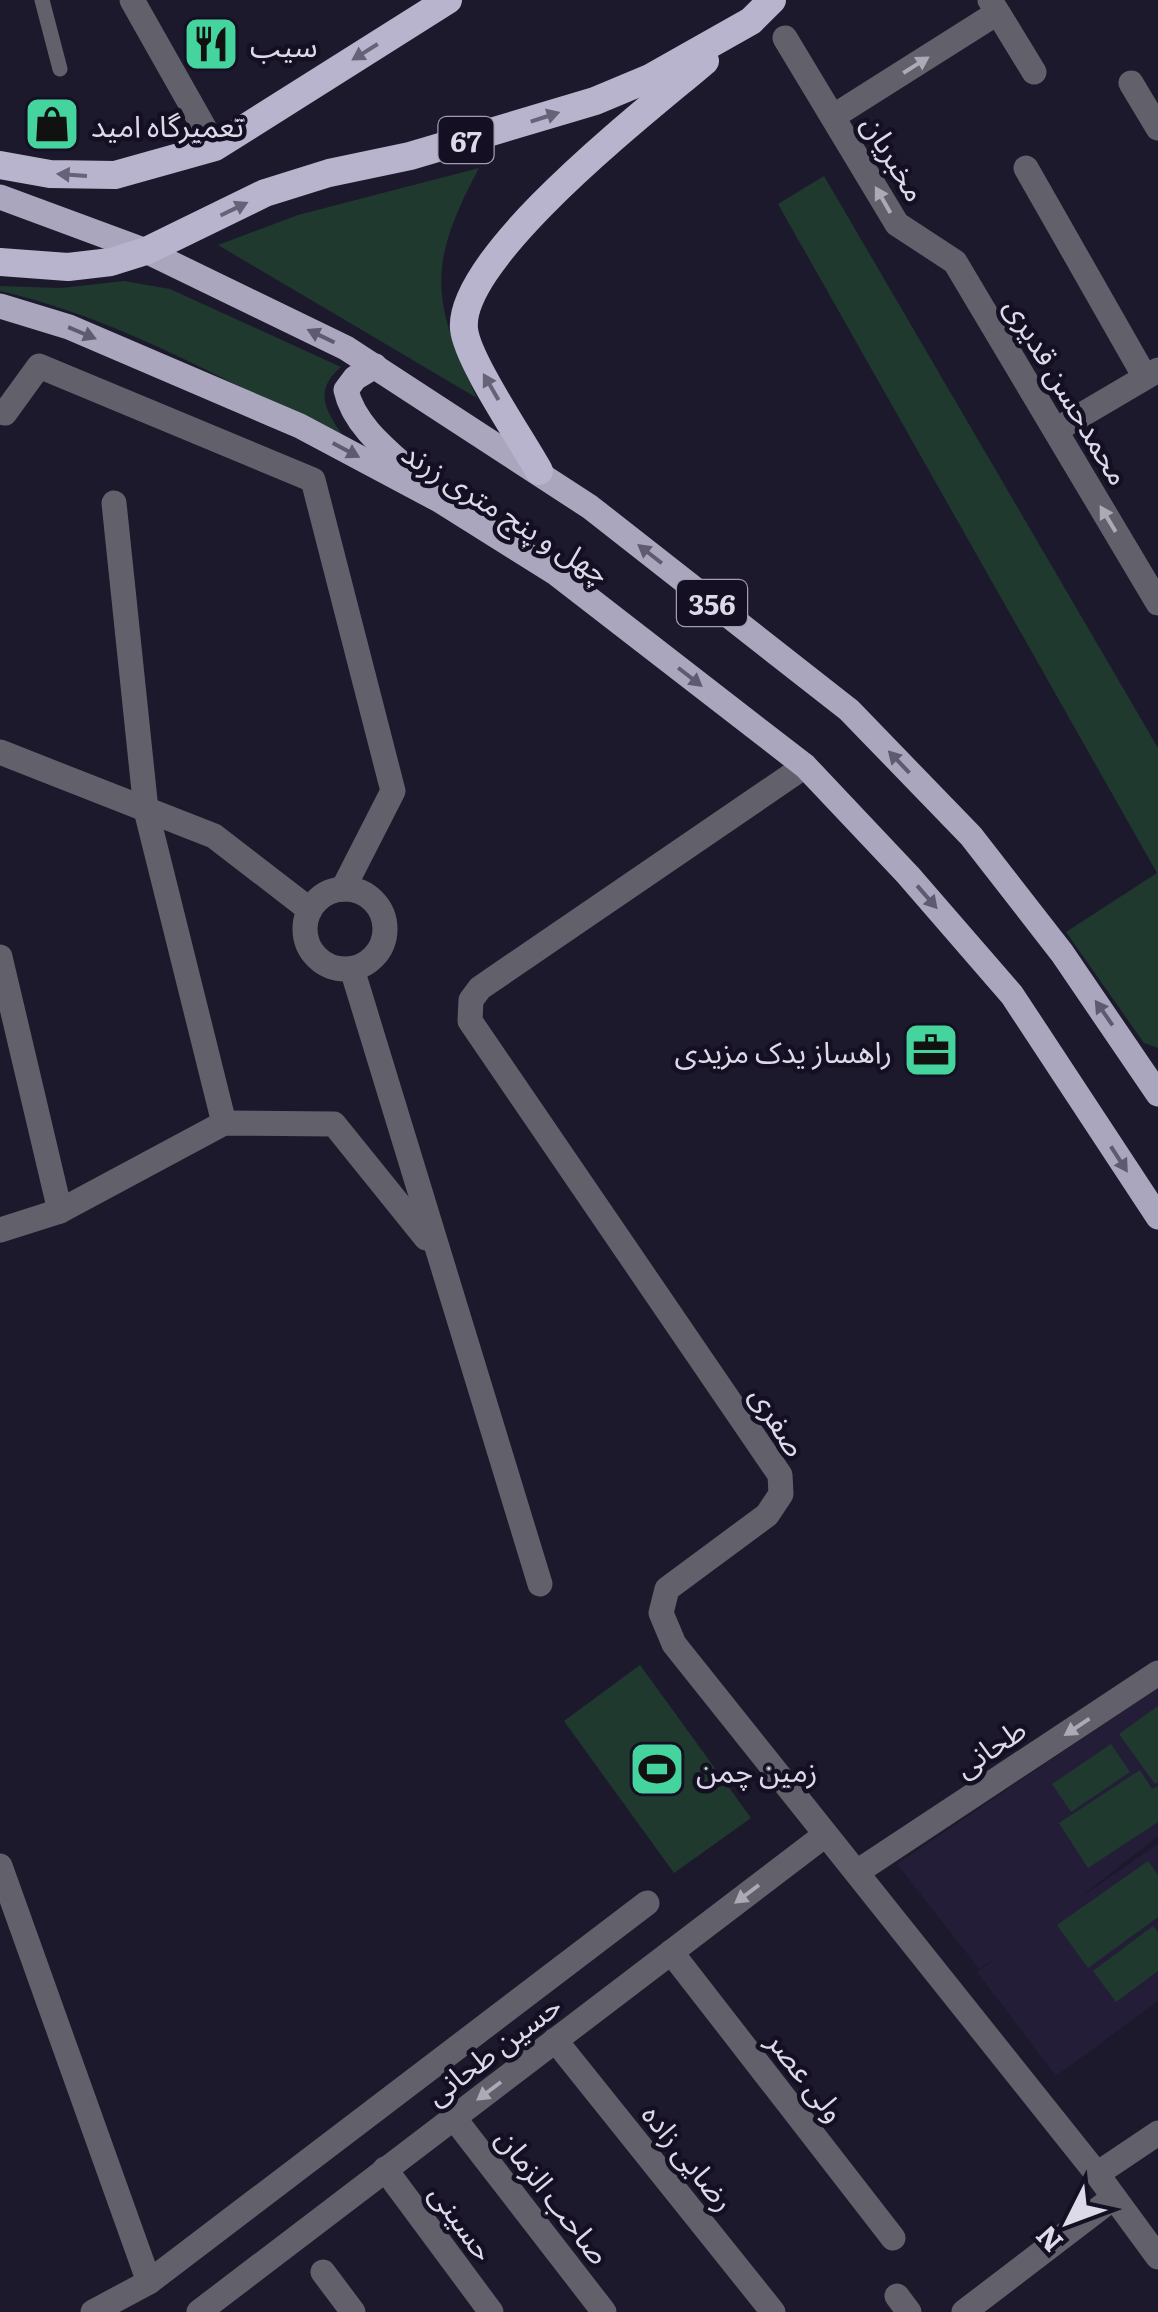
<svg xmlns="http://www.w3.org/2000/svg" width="1158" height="2312" font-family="Literata,'Noto Sans Arabic',serif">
<rect width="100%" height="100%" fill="#1d192c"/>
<path fill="#231d37" d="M1158 1687V1836L1078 1899 1158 1844V2001L1056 2076 977 1972 1000 1955 979 1969 897 1864Z"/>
<g fill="#1f392e">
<path d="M479 168C427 265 431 300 477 398L218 245 298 215Z"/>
<path d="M824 176 1158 748V1048L1144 1043 1066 932 1157 873 778 204Z"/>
<path d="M124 281 170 289 341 367C310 393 329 415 347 442 236 386 122 319 0 291V286L61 288Z"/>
<path d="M640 1665 751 1818 674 1873 564 1721Z"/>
<path d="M1158 1706V1782L1155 1784 1119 1734Z"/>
<path d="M1111 1744 1130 1772 1071 1812 1052 1784Z"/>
<path d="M1140 1770 1152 1789 1158 1786V1822L1088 1868 1059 1823Z"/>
<path d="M1148 1861 1158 1875V1917L1088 1968 1057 1925Z"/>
<path d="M1153 1926 1158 1932V1971L1116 2002 1093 1971Z"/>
</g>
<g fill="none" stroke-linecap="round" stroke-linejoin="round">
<path stroke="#62616b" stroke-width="15" d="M42 0 60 69"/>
<g stroke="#62616b" stroke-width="25">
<path d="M990 0 1034 72"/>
<path d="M785 38 897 224 955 262 1158 603"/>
<path d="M1131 83 1158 128"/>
<path d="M834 116 997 13"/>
<path d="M1026 168 1145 377"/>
<path d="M0 412 5 413 39 366 313 480 393 791 343 889"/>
<path d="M1056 430 1158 370"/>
<path d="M114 503 146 810 224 1123"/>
<path d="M0 752 214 836 310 910"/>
<circle cx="345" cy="929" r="40"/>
<path d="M0 957 60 1211"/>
<path d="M352 969 540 1584"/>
<path d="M0 1230 60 1211 224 1123 334 1124 426 1238"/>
<path d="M0 1866 149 2282"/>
<path d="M857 1872 1158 1673"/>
<path d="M671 1952 893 2238"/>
<path d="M555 2040 773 2312"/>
<path d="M454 2118 604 2312"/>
<path d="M385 2169 491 2312"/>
<path d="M1097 2174 1158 2133"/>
<path d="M323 2272 353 2312"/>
<path d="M897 2296 909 2312"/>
<path d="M93 2312 149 2282 647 1903"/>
<path d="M964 2312 1113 2198"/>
</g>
<g stroke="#62616b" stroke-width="25">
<path d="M132 0 215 147"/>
<path d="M805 766 480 988 471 1000 470 1021 780 1475 781 1494 767 1515 667 1589 661 1613 674 1644 1097 2174 1158 2257"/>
<path d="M199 2312 825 1835"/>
</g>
<g stroke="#aaa6bd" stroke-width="25">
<path d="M0 197 146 251 346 348 590 507 849 710 971 836 1062 953 1158 1094"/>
<path d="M0 306 69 327 300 426 439 500 557 574 805 766 908 875 1012 995 1158 1217"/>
<path d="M375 366 355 378 346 390C354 427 392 454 419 479"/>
</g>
<g stroke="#b8b4cd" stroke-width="28">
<path d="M0 165 50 174 115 175 215 147 448 0"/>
<path d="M0 262 68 267 111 262 146 251 265 193 329 173 410 156 595 101 650 78 751 21 772 0"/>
<path d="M539 471C522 440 467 360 464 329 457 257 650 108 705 61"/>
</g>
</g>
<defs><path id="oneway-solid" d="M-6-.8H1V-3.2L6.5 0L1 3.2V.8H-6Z" transform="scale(2.5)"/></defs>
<g fill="#666278">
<use href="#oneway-solid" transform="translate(365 52) rotate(148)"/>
<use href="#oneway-solid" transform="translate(545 117) rotate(-18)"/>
<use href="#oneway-solid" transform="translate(72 175) rotate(-176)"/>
<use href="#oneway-solid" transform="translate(234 209) rotate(-26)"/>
<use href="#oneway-solid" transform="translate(491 387) rotate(-120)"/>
</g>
<g fill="#abaab6">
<use href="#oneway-solid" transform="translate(916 65) rotate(-32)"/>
<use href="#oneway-solid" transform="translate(883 200) rotate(-120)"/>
<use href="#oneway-solid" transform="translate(1108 519) rotate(-121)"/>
<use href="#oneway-solid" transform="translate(1077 1727) rotate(146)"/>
<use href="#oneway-solid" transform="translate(747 1894) rotate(143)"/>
<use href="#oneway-solid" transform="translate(489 2091) rotate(143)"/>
</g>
<g fill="#5f5a70">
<use href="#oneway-solid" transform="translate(82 333) rotate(23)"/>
<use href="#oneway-solid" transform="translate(321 336) rotate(-154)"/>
<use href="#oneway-solid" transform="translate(346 450) rotate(28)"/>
<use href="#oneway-solid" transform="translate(650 554) rotate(-142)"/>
<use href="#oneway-solid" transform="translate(690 677) rotate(38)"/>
<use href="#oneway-solid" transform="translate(899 762) rotate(-134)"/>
<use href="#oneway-solid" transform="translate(927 897) rotate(49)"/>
<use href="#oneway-solid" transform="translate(1104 1013) rotate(-125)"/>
<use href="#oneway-solid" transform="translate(1119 1159) rotate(57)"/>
</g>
<defs>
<g id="restaurant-square" transform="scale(2.875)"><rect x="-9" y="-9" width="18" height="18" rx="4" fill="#46d49e" stroke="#140f22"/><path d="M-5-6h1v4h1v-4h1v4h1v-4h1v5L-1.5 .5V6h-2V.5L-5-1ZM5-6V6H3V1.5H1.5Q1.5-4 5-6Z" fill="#111"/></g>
<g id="shop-square" transform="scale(2.875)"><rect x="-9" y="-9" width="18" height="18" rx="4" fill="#46d49e" stroke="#140f22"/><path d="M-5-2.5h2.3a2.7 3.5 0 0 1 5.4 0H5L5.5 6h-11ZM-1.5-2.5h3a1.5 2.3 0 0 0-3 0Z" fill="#111"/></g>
<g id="office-square" transform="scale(2.875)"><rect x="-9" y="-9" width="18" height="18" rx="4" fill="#46d49e" stroke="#140f22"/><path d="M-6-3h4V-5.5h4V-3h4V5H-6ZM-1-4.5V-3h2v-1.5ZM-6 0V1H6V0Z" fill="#111"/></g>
<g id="stadium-square" transform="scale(2.875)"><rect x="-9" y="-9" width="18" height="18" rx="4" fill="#46d49e" stroke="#140f22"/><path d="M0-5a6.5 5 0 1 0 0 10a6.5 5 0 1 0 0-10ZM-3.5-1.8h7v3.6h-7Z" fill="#111"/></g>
</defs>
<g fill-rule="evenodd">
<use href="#restaurant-square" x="211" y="44"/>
<use href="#shop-square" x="52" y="124"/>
<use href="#office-square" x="931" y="1050"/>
<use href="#stadium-square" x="657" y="1769"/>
</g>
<g text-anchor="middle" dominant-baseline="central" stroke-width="9" stroke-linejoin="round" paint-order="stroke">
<g fill="#140f22" stroke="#a09dad" stroke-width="2.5">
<rect x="438.5" y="117" width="55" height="46" rx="8"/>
<rect x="677" y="580" width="70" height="46" rx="8"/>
</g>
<g font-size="28" font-weight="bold" fill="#dcdae8">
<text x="466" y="140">67</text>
<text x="712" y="603">356</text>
</g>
<g font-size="30" fill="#dcdae8" stroke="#140f22" text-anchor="start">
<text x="250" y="44">سیب</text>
<text x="91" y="124">تعمیرگاه امید</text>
<text x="892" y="1050" text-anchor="end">راهساز یدک مزیدی</text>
<text x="696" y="1769">زمین چمن</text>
</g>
<g font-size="30" fill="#dcdae8" stroke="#140f22">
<text transform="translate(896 157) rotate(59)">مخبریان</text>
<text transform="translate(1069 390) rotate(59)">محمدحسن قدیری</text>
<text transform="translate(507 511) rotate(32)">چهل و پنج متری زرند</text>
<text transform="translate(780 1420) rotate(58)">صفری</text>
<text transform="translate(989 1746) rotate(-34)">طحانی</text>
<text transform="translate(492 2048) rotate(-37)">حسین طحانی</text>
<text transform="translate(808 2075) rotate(52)">ولی عصر</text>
<text transform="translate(690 2156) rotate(51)">رضایی زاده</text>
<text transform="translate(555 2195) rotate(52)">صاحب الزمان</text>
<text transform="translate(464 2221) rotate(54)">حسینی</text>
</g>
</g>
<g transform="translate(1068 2222) rotate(228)" stroke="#140f22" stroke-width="8" paint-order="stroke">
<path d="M0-8L18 38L0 25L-18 38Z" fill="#dcdae8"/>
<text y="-15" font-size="28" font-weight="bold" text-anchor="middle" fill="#dcdae8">N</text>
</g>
</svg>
